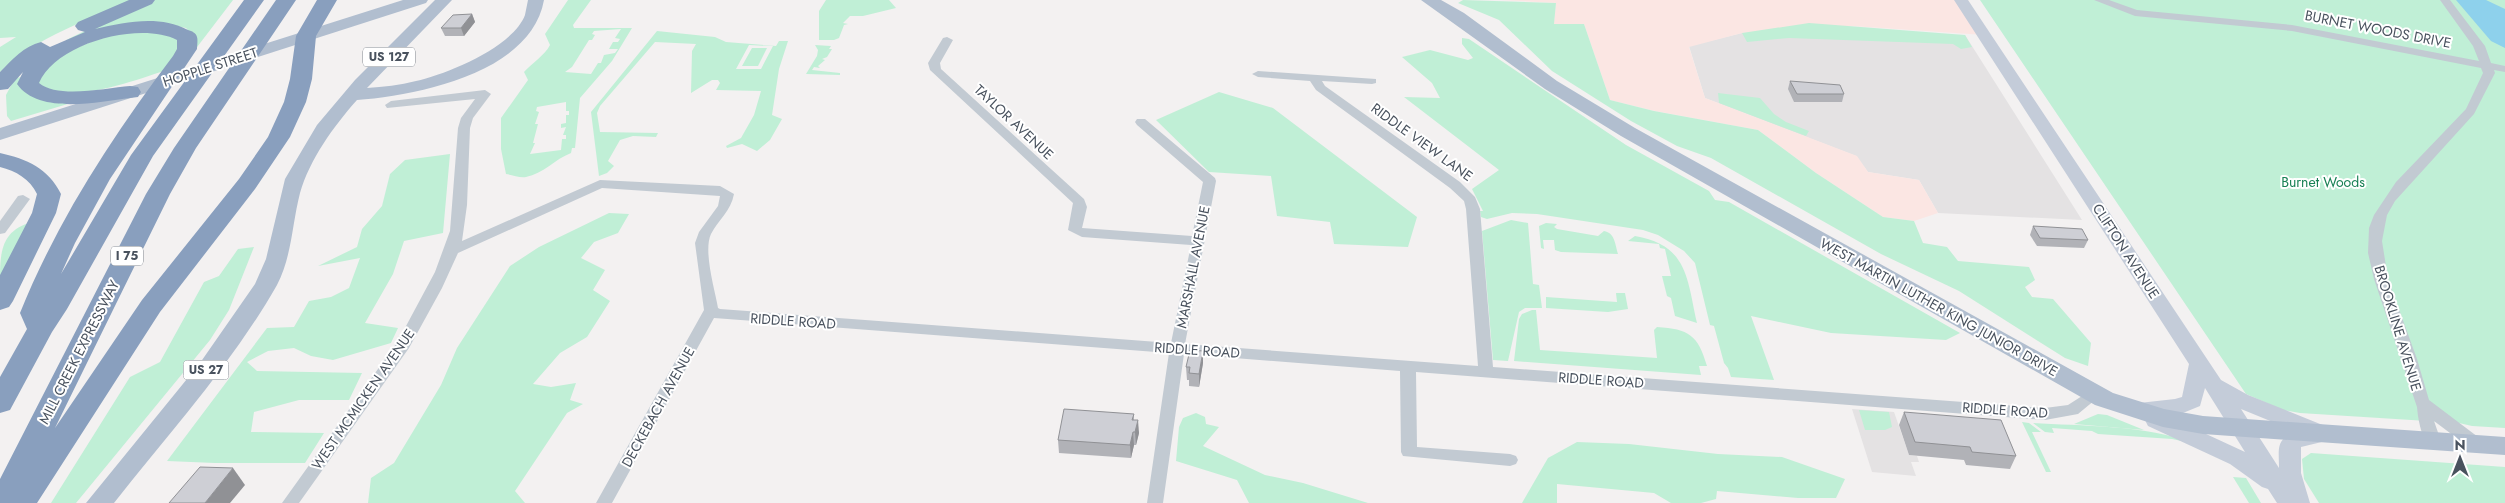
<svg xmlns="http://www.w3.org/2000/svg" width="2505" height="503" font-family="Jost,sans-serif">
<rect width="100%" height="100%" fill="#f3f1f1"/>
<g fill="#e4e2e3">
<path d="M1742 33 1965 35 2082 220 1938 213 1919 180 1868 172 1856 156 1705 98 1689 46Z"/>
<path d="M1852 409 1894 412 1909 455 1917 456 1919 462H1911L1916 476 1872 472Z"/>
</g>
<path fill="#fbe6e3" d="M1501 0H1961L1984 35 1852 26 1742 33 1689 47 1705 98 1857 156 1868 172 1919 180 1938 213 1914 221 1883 217 1816 173 1758 130 1655 111 1610 100 1584 24H1554L1556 3Z"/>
<g fill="#c0efd6" fill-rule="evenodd">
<path d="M0 0H138C90 19 37 36 0 72V47L16 37 0 38Z"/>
<path d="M149 0H233L191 55 193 36 186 28 171 25 66 40Z"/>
<path d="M568 0H591L573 25 574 28H632L612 61 580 98 575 148H572L571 153C555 159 543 174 526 177 520 178 512 175 506 174L501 149V118L528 80 524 72C532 63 545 55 550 45L545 34ZM621 29 615 38 620 39 618 42H613L609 49H618L615 53 604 55 601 63H598L591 74 565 72 572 67 589 40H592L595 35 592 34 594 31ZM566 102V111H569V115H566V123L561 124V128L566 127 563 135H566V139H562L561 150 530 154 535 143H533L538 124H535L539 112 536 111 537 107Z"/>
<path d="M826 0H889L896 8 863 16H850L843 23 848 24 844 25 839 38 834 40H819V11Z"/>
<path d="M1463 0 1556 3 1554 24H1584L1610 100 1654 111 1758 130 1816 173 1883 217 1914 221 1923 243 1947 247 1958 261 2029 267 2035 280 2025 287 2032 297 2053 299 2091 343 2088 366 2065 358 1959 291 1881 254 1711 158 1677 146 1631 121 1552 71 1499 20 1458 3Z"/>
<path d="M1980 0H2505V428L2472 426 2459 423 2300 413 2283 410 2246 394Z"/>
<path d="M1809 23 1965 35 1972 47 1961 49 1953 44 1789 38 1747 42 1742 33Z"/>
<path d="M157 30 179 39 182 46 170 69C135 80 71 106 38 84L49 59 113 33Z"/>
<path d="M657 31 715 37 726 42 776 46 779 41H788L779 69 772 115 782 119 770 140 757 151 742 144 727 148 726 146 741 138 754 115 761 91 716 90 720 83 718 80H712L691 93 692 51 696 44 655 42 600 106 597 113 600 132 658 133 656 137 633 136 620 140 608 161 614 166 607 173 599 176 591 112ZM749 45 773 46 761 69H736Z"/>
<path d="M1462 38 1469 39 1626 145 1709 191 1715 200 1729 202 1960 333 1946 340 1831 333 1751 316 1774 380 1731 377 1728 368 1724 363 1714 326 1710 325 1695 263 1684 251 1658 235 1643 230 1537 214 1512 213 1487 219 1481 217 1480 211H1483L1472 189 1499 170 1404 97 1440 98 1432 83 1402 57 1430 50 1468 60 1473 58 1462 44Z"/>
<path d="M815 45 831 46 829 49H832L827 57 822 59 825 60 818 66 820 68 814 67 812 70 840 73V75L806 74 817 56 818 50Z"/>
<path d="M752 48H767L758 66H742Z"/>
<path d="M22 77 20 84 81 100 11 121 7 116 6 95 15 78Z"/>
<path d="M1219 92 1273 108 1417 217 1408 247 1334 244 1330 222 1277 216 1271 176 1209 172 1156 120Z"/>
<path d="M1718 93 1760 98 1774 114 1786 122 1809 131 1806 136 1719 103Z"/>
<path d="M450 154 443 233 404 241 393 274 365 323 398 328 391 343 333 360 311 356 294 348 268 351 247 362 257 371 362 373 349 400H299L254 412 251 432 324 433 305 463H215L167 461 267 328 294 327 309 301 331 297 349 288 360 258 318 266 357 247 362 229 382 206 390 174 405 160Z"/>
<path d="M609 213 629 214 618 233 594 242 581 258 605 270 593 290 610 301 587 337 560 353 533 384 551 387 576 383 570 400 583 404 567 413 515 491 525 503H368L371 478 394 463 441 385 457 348 510 266 539 247Z"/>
<path d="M1511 220 1528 223 1533 284 1539 285 1542 308H1525L1519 312 1508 361 1493 360 1482 231Z"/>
<path d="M32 222 0 283C0 253 0 231 32 222Z"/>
<path d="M1546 223 1557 224 1554 227 1557 229 1598 236 1604 231C1615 233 1615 244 1618 254L1561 252 1555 250 1554 240H1543L1544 249 1541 248 1539 226Z"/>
<path d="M1635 236C1688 245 1687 279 1697 323L1675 316 1671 298 1667 296 1662 276H1671L1665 249 1660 248 1659 244 1628 241Z"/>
<path d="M254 247 229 310 210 340 76 503H51L130 377 160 362 204 282 219 276 238 249Z"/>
<path d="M1616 293H1625L1628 309 1608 312 1546 308V297L1617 302Z"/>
<path d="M1532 310H1536L1540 350 1657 358 1654 330 1657 327C1689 329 1698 335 1707 366H1699L1701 375 1514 361 1519 319 1522 314Z"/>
<path d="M1859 410 1889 412 1892 427 1885 430H1865Z"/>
<path d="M1196 413 1205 417 1206 424 1219 427 1203 446 1265 475 1303 483 1368 503H1249L1237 480 1176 461 1179 427 1183 418Z"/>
<path d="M2098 414 2107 415 2144 430 2074 424Z"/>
<path d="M2022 422 2029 423 2041 432H2032L2051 472H2046Z"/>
<path d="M2033 423C2079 426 2150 425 2191 443L2172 439 2098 434 2092 431 2052 428 2054 433 2045 432Z"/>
<path d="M1577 442 1629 444 1718 454 1782 457 1845 479 1836 498H1798L1717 491 1716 499 1701 503H1671L1654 493 1557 484V503H1522L1548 458Z"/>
<path d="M2311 453 2505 467V503H2319L2304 479 2302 459Z"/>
<path d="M2233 477 2246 478 2261 503H2249Z"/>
</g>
<path fill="#8ed1ec" d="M2456 0H2486L2505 9V48L2491 41Z"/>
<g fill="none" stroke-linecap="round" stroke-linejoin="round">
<g fill="#c2cad2" fill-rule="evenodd">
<path d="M2094 0H2109L2137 10 2292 25 2479 61 2473 46 2440 0H2450L2485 46 2491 63 2505 66V72L2494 70 2495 73 2474 114 2395 201 2387 215 2382 241 2388 279 2417 359 2429 400 2482 440 2484 444 2482 448 2476 450 2470 448 2434 421 2441 441 2439 445 2433 447 2427 445C2421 433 2418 420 2417 407L2374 279 2368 253 2369 228 2374 215 2396 182 2466 109 2483 73 2481 68 2292 31 2135 16Z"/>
<path d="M947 37 953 40 940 63 941 69 1084 199 1087 207 1082 228 1192 236 1203 182 1137 125 1135 122 1137 119H1145L1215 178 1216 181 1185 344 1478 366 1466 209 1464 201 1450 188 1316 90 1310 81 1258 77 1252 74 1258 71 1376 79V83L1372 84 1322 81 1325 86 1460 182 1475 197 1480 209 1493 367 2045 408 2068 405 2093 389 2098 391 2101 395 2078 414 2045 420 1416 372 1417 447 1510 454 1516 456 1518 460 1516 464 1510 466 1403 456 1401 452 1400 371 1184 354 1163 503H1147L1169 353 714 318 612 503H596L704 310 695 243 699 232 718 206 720 196 602 188 458 253 442 288 409 348 299 503H282L398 341 435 272 450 231 458 128 461 118 475 99 387 108 385 105 391 101 485 90 491 94 473 118 470 128 467 205 462 241 600 180 720 186 734 194C731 211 718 220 711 234 703 251 715 290 718 308L720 309 1171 343 1191 245 1082 237 1068 230 1073 203 930 70 928 63 943 38Z"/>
<path d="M23 195 30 199 5 233 0 234V221L18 196Z"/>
</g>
<path fill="#c4ccd9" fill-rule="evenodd" d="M1954 0H1968L2221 380 2248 395 2330 428 2333 434 2330 440 2301 447V473L2310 503H2277L2268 489 2262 487 2230 464 2148 426 2145 420 2147 416 2130 414 2127 409 2130 404 2175 399 2182 397 2189 364ZM2205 388 2245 452 2165 415H2178L2200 406ZM2241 409 2297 432C2275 438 2279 449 2279 468Z"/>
<g fill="#b1becf" fill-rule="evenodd">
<path d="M403 0H428L426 3 0 140V128Z"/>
<path d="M435 0H452L367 88C383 87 400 85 416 81 447 74 513 47 525 15 526 10 527 5 528 0H544C531 73 418 95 357 100 333 127 310 159 300 193 292 224 292 256 277 285 232 364 170 432 114 503H86L200 363 255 284 266 259 285 179 317 125 355 80Z"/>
<path d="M1421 0H1441L1464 13 1557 81 1635 128 2113 393 2164 409 2203 416 2505 437V455L2203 434 2163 427 2095 405 1621 136 1545 89Z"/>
</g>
<g fill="#899fbe" fill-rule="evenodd">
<path d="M129 0H155L152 4 95 29C126 22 159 15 188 30 192 31 196 33 197 37 198 40 197 46 197 49L110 179 75 243 61 274 131 155 244 0H264L153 156 67 309 52 332 10 410 0 413V377L27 329 20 313C58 219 112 137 173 56L177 49V40C140 21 56 43 39 83 58 99 106 88 130 86L138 87 141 92 138 97 130 98C98 102 39 115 17 84L23 72 8 89 0 90V72C12 60 24 46 41 42L50 47 85 32 78 30 75 26 78 22Z"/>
<path d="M276 0H296L196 148 170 194 55 428 142 300 239 179 268 137 284 102 290 79 296 36 317 0H337L316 36 312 79 306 102 290 137 255 189 160 312 37 503H0V479L146 194 174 148Z"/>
<path d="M0 153C27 159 48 168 61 194L56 213 13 301 9 307 0 310V275L32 213 37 194C30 179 16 171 0 167Z"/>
</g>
</g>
<g fill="#b1b2b7">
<path d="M472 14 475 22 464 36H445L441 28Z"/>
<path d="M1790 81 1844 94 1842 102H1794L1788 89Z"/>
<path d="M2033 226 2088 240 2084 248 2037 246 2030 235Z"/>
<path d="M1203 363 1199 387 1189 386V380H1187L1186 367Z"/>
<path d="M1904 412 2016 456 2010 469 1966 465 1964 460 1909 455 1899 425Z"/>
<path d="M1134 414V420L1139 433 1136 445H1134L1131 458 1059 453 1058 440Z"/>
</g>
<g fill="#909195">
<path d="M472 14 475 22 464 36 461 28Z"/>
<path d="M1203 351V363L1199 387V374Z"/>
<path d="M1138 420 1139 433 1136 445 1135 432Z"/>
<path d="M1133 432 1134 445 1131 458 1130 445Z"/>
<path d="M233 468 245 485 230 503H205Z"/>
</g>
<g fill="#cecfd5" stroke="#909195">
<path d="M472 14 461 28H441L453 15Z"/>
<path d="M1790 81 1840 85 1844 94H1797Z"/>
<path d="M2033 226 2082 229 2088 240 2040 238Z"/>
<path d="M1190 350 1203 351 1199 374 1189 373 1190 367H1186Z"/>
<path d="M1064 409 1134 414 1132 420H1138L1135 432H1133L1130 445 1058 440Z"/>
<path d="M1904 412 2001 420 2016 456 1972 452 1970 447 1915 442Z"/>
<path d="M200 467 233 468 205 503H169Z"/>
</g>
<g text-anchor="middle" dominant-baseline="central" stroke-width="4" stroke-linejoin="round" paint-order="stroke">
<g fill="#fff" stroke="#80868e" stroke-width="1">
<rect x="363" y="47.5" width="52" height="19" rx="4"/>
<rect x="111" y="246.5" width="32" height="19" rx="4"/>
<rect x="183.5" y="360.5" width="45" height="19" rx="4"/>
</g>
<g font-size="12" font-weight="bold" fill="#49525e">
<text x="389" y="57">US 127</text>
<text x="127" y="256">I 75</text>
<text x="206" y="370">US 27</text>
</g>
<g font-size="14" fill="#49525e" stroke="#fff">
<text transform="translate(2378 29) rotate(11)">BURNET WOODS DRIVE</text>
<text transform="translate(210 67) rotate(-18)">HOPPLE STREET</text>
<text transform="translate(1014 122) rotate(43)">TAYLOR AVENUE</text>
<text transform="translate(1422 142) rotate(36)">RIDDLE VIEW LANE</text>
<text transform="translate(2126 251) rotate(57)">CLIFTON AVENUE</text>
<text transform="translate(1193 267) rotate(-79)">MARSHALL AVENUE</text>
<text transform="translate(1939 307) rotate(29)">WEST MARTIN LUTHER KING JUNIOR DRIVE</text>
<text transform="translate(793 321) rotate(4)">RIDDLE ROAD</text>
<text transform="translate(2398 328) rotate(73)">BROOKLINE AVENUE</text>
<text transform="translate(1197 350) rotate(4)">RIDDLE ROAD</text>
<text transform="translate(79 352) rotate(-63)">MILL CREEK EXPRESSWAY</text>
<text transform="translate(1601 380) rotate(4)">RIDDLE ROAD</text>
<text transform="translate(363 399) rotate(-55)">WEST MCMICKEN AVENUE</text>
<text transform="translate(658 407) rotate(-61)">DECKEBACH AVENUE</text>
<text transform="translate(2005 410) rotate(4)">RIDDLE ROAD</text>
</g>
<g font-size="14" fill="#188054" stroke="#fff">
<text x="2323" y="182">Burnet Woods</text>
</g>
</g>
<g transform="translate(2460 458)" stroke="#ffffff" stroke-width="4" paint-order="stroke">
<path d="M0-4L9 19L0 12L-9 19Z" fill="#49525e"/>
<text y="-8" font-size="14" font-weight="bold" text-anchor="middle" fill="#49525e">N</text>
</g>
</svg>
